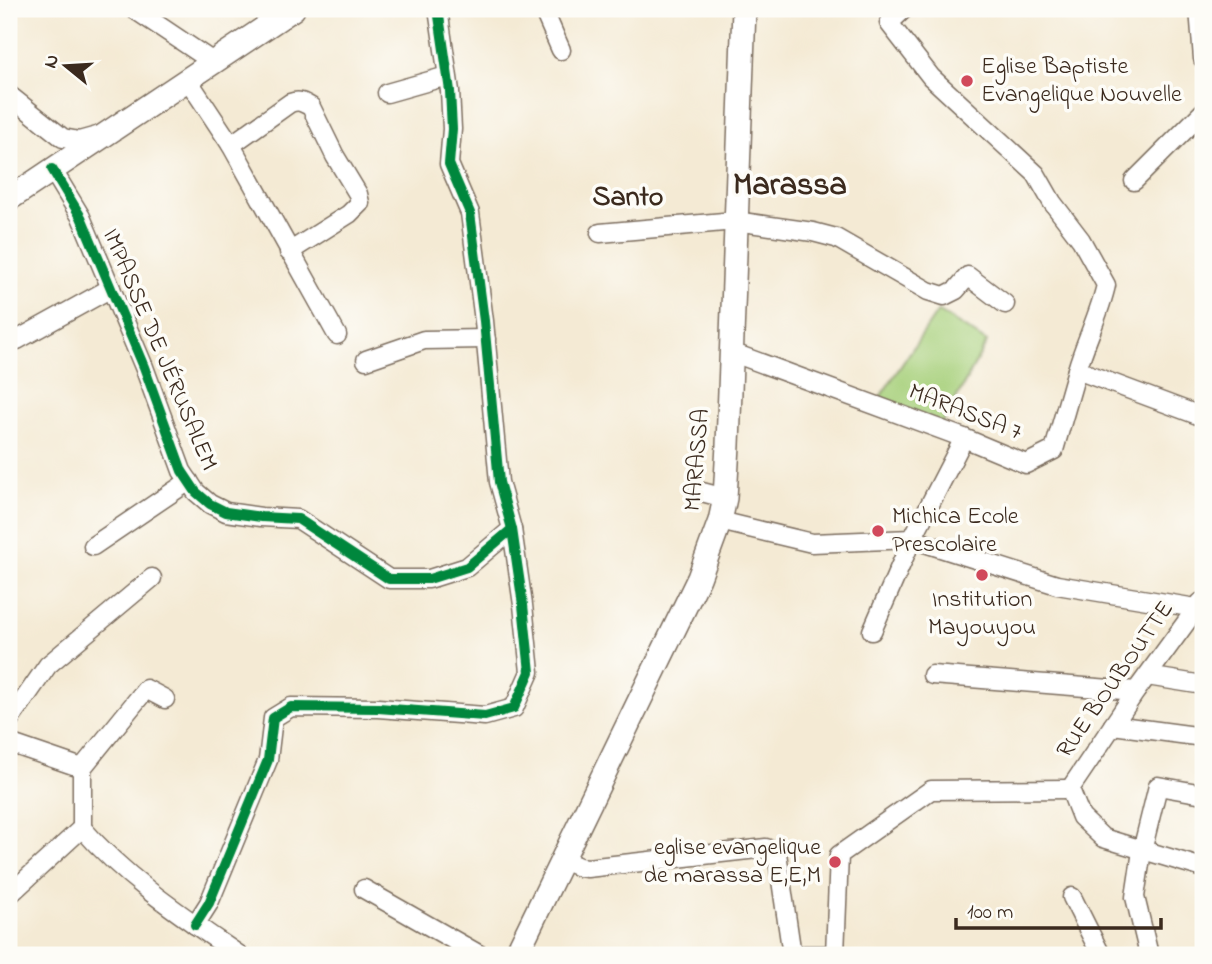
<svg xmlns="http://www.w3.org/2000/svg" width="1212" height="964" font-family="'Indie Flower',sans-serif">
<rect width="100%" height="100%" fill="#fdfcf7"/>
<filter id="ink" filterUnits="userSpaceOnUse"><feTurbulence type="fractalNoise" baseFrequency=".0143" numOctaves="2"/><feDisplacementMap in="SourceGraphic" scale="14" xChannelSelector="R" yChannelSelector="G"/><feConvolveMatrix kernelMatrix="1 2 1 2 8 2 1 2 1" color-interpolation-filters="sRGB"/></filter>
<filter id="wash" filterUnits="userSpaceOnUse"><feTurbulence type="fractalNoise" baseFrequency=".00686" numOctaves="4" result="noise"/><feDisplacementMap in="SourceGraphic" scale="28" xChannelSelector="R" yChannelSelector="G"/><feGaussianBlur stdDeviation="1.57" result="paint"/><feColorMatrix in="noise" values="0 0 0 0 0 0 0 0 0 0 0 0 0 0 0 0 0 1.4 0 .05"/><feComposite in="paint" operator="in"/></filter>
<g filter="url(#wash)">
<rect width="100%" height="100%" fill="#f4ead4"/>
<path fill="#a7d07b" stroke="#717d4c" stroke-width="2" d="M938 311 987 342 939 430 877 404 880 397Z"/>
</g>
<g filter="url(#ink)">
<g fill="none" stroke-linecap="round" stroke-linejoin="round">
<g stroke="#7c6d5e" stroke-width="21">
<g id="minor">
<path d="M134 9 213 62"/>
<path d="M543 9 561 50"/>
<path d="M904 9 889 23 931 77 1036 174 1052 202 1081 240 1106 285C1100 313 1085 342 1077 370"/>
<path d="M1199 9 1203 59"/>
<path d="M188 80 231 145 337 335"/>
<path d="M387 93 447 76"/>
<path d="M9 95 63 138 79 141 97 136"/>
<path d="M231 145 290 103C299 100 303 102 311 107L335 156 358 194 360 203 349 214 289 252"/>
<path d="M52 169 81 217 144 367 182 471 196 492 210 504 226 512 261 517 298 519 389 579H429L467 567 512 529"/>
<path d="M1134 181 1203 112"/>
<path d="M600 233 735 221 813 232 836 238 928 291 944 296 956 290 968 276 1005 304"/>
<path d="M17 340 111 288"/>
<path d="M731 352 964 438 1026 464 1054 450 1077 370 1203 417"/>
<path d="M366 360 424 340 486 339"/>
<path d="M698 491 725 498"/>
<path d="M720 521 812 543 912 539 1057 585 1196 608"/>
<path d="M93 546 189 481"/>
<path d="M872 631 912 539 964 438"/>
<path d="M932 675 1136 691"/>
<path d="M1147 676 1203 685"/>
<path d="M9 721 48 665 152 578"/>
<path d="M1113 725 1203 737"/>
<path d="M9 743 82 768V828"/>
<path d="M82 768 146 689 165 699"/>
<path d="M1070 789 1136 691 1201 602"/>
<path d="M1070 789 1081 817 1103 838 1203 868"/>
<path d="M82 828C126 879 184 917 239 955"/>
<path d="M563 860 579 867 587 868 766 848 777 853 792 955"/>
<path d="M364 889 480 955"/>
<path d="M9 895 82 828"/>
<path d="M1072 897 1101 955"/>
<path d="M195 925 209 903 268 760 273 718 291 707 378 708 485 716 514 708 530 672 523 605 512 529 499 482 484 321 470 213 449 164 452 129 450 91 438 9"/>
<path d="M835 954 839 855 931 790 1070 789"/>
<path d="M804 955H840"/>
<path d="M1149 955 1135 897 1142 851 1158 786 1203 794"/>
</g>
</g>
<g stroke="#7c6d5e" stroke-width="26">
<g id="major">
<path d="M9 199 293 9"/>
<path d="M516 955 699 578 720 521 725 498 728 445 744 9"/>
</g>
</g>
<use href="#minor" stroke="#fff" stroke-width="18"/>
<use href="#major" stroke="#fff" stroke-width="23"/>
<g stroke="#fdfcf7" stroke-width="15">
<g id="cycleway">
<path d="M52 169 81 217 144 367 182 471 196 492 210 504 226 512 261 517 298 519 389 579H429L467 567 512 529"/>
<path d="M195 925 209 903 268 760 273 718 291 707 378 708 485 716 514 708 530 672 523 605 512 529 499 482 484 321 470 213 449 164 452 129 450 91 438 9"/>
</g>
</g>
<use href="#cycleway" stroke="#00873e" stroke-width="10"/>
</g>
</g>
<g fill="#d1495b" stroke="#fdfcf7" stroke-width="2.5">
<circle cx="967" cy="81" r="7"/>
<circle cx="878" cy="531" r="7"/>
<circle cx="982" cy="575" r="7"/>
<circle cx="835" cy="862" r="7"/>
</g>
<g text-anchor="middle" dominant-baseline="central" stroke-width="7" stroke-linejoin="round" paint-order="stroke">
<g font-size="24" fill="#3b2a1e" stroke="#fdfcf7" text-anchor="start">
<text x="981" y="67">Eglise Baptiste<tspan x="981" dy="28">Evangelique Nouvelle</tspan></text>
<text x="892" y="517">Michica Ecole<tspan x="892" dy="28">Prescolaire</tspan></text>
<text x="982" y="600" text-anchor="middle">Institution<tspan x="982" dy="28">Mayouyou</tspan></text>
<text x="821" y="848" text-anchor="end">eglise evangelique<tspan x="821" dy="28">de marassa E,E,M</tspan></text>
</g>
<g font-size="24" fill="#3b2a1e" stroke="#fdfcf7">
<text transform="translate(159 350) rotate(67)">IMPASSE DE JÉRUSALEM</text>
<text transform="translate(965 413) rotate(21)">MARASSA 7</text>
<text transform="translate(698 460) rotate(-85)">MARASSA</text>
<text transform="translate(1116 680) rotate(-55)">RUE BOUBOUTTE</text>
</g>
<g font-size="28" font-weight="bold" fill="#3b2a1e" stroke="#fdfcf7">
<text x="628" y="198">Santo</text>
</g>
<g font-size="32" font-weight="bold" fill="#3b2a1e" stroke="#fdfcf7">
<text x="790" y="186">Marassa</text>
</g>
</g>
<rect width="1212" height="964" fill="none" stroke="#fdfcf7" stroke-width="35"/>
<g transform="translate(66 66) rotate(288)" stroke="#fdfcf7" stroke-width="5" paint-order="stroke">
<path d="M0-5L12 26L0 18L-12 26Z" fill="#3b2a1e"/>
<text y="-10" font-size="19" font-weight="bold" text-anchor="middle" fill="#3b2a1e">N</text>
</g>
<path d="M956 918v10h205v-10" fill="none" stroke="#3b2a1e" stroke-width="3.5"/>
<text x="967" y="918" font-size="21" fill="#3b2a1e" stroke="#fdfcf7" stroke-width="5" paint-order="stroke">100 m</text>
</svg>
